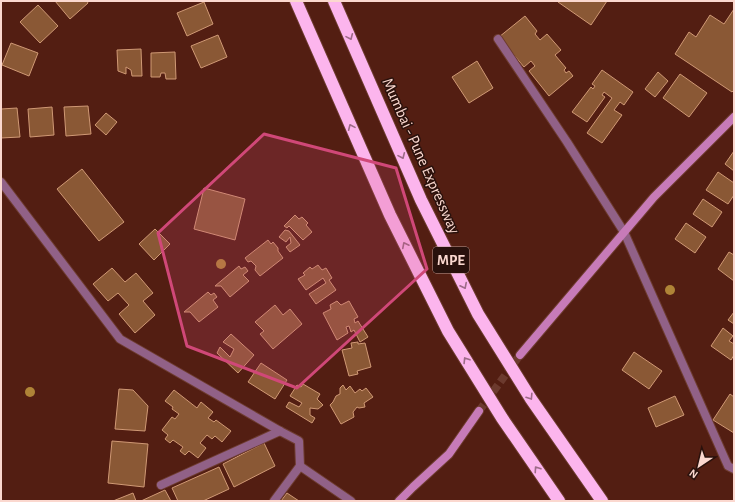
<svg xmlns="http://www.w3.org/2000/svg" width="735" height="502" font-family="'Alegreya Sans',sans-serif">
<rect width="100%" height="100%" fill="#531e12"/>
<g fill="#8a5835" stroke="#d09975">
<path d="M55 1H87L88 3 70 19Z"/>
<path d="M558 1H607L591 25 558 2Z"/>
<path d="M204 2 213 24 187 36 177 13Z"/>
<path d="M38 5 58 26 40 43 20 22Z"/>
<path d="M734 9V90L732 92 675 54 689 32 696 37 710 15 724 24Z"/>
<path d="M525 16 537 31 535 34 540 40 547 34 561 50 555 55 566 68 564 70 566 73 569 71 573 76 549 96 529 71 535 66 531 61 524 67 499 37Z"/>
<path d="M218 35 227 57 201 68 191 46Z"/>
<path d="M11 43 38 53 29 76 2 65Z"/>
<path d="M141 49 142 76H132L131 70 126 67V74L118 71 117 50Z"/>
<path d="M175 52 176 79H166L165 73H161L160 77H151V53Z"/>
<path d="M477 61 493 88 469 103 452 77Z"/>
<path d="M602 70 633 92 624 105 620 102 614 110 622 115 602 143 587 133 612 98 604 92 602 95 605 97 587 122 572 112 591 87 593 89 595 86 592 84Z"/>
<path d="M658 72 668 81 655 97 645 89Z"/>
<path d="M680 74 707 93 689 117 663 98Z"/>
<path d="M88 106 91 134 66 136 64 107Z"/>
<path d="M52 107 54 135 30 137 28 109Z"/>
<path d="M17 108 20 137 1 138V109Z"/>
<path d="M106 113 117 122 106 135 95 125Z"/>
<path d="M734 151V171L725 164Z"/>
<path d="M82 169 124 222 99 241 57 189Z"/>
<path d="M718 172 734 183V195L728 204 706 190Z"/>
<path d="M204 188 245 199 235 240 194 229Z"/>
<path d="M703 199 722 212 712 227 693 214Z"/>
<path d="M295 215 299 219 302 217 308 223 306 225 312 232 303 240 289 226 287 228 284 226Z"/>
<path d="M686 223 706 237 695 253 675 239Z"/>
<path d="M155 229 170 244 154 260 139 244Z"/>
<path d="M285 230 289 231 300 245 290 252 286 247 291 243 290 237 286 242 279 237Z"/>
<path d="M268 240 271 244 273 242 278 248V251L283 258 260 276 255 270 256 266 251 261 248 262 245 258Z"/>
<path d="M729 252 734 255V281L718 269Z"/>
<path d="M318 265 322 270 326 268 332 278 329 280 336 290 316 304 309 294 326 283 323 278 306 290 298 279 305 275 303 273 310 267 312 269Z"/>
<path d="M239 266 241 269 245 267 248 271 243 275 249 281 230 297 221 286H215Z"/>
<path d="M112 268 125 282 136 273 153 293 143 301 155 315 135 333 119 314 129 305 118 293 108 301 93 284Z"/>
<path d="M208 292 211 295 214 293 217 297 213 300 218 307 199 322 190 312H184Z"/>
<path d="M337 301 341 305 349 301 358 317 354 319 355 323 358 321 368 337 360 342 354 330 351 332 349 326 346 327 348 333 337 340 323 313 331 309 330 305Z"/>
<path d="M275 305 283 315 290 309 302 324 273 349 260 334 264 331 255 322Z"/>
<path d="M734 312V324L728 320Z"/>
<path d="M723 328 733 336 729 341 734 344V355L731 360 711 346Z"/>
<path d="M231 334 254 355 238 373 217 353 220 347 230 357 234 349 223 342Z"/>
<path d="M358 342V344L365 343 371 367 357 371 358 374 349 376 342 350 352 348 351 343Z"/>
<path d="M634 352 662 371 649 389 622 370Z"/>
<path d="M261 363 287 380 275 399 248 382Z"/>
<path d="M303 384 320 394 317 399 323 405 318 409 310 408V415L315 418 312 423 286 407 289 402 299 407 302 403 290 396 297 385 301 387Z"/>
<path d="M343 385 346 390 350 386 355 393 360 389 362 391 366 388 373 397 364 403 365 407 359 408 357 407 353 412 354 417 341 424 330 405 333 402 336 396 340 394V388Z"/>
<path d="M119 389 133 390 148 406 145 431 115 429Z"/>
<path d="M174 390 197 408 201 402 213 412 208 418 214 422 216 420 231 431 222 442 215 436 212 439 207 435 200 443 206 448 198 458 189 451 185 455 180 451 183 447 173 440 170 443 165 439 168 435 162 430 172 417 175 419 179 414 172 409 173 407 165 401Z"/>
<path d="M730 394 734 397V433L713 420Z"/>
<path d="M675 396 684 415 656 427 648 408Z"/>
<path d="M112 441 148 444 144 487 108 483Z"/>
<path d="M264 443 275 466 234 487 223 464Z"/>
<path d="M219 467 229 489 203 501H178L172 488Z"/>
<path d="M165 490 171 501H141Z"/>
<path d="M133 493 136 501H113Z"/>
<path d="M287 493 299 501H281Z"/>
</g>
<g fill="none" stroke-linecap="round" stroke-linejoin="round">
<path stroke="#6c3a2e" stroke-width="8" stroke-dasharray="8 4" stroke-linecap="butt" d="M479 411 520 355"/>
<g stroke="#6e3c30" stroke-width="10">
<g id="street">
<path d="M498 39 567 142 624 232 728 466 734 469"/>
<path d="M1 182 120 339 280 431 299 441 300 466"/>
<path d="M161 485 280 431"/>
<path d="M274 501 300 466 351 501"/>
</g>
</g>
<g stroke="#6e3c30" stroke-width="10">
<g id="secondary">
<path d="M520 355 654 197 734 117"/>
<path d="M399 501 413 487 449 454 479 411"/>
</g>
</g>
<g stroke="#6e3c30" stroke-width="14">
<g id="highway">
<path d="M296 1 390 215 448 331 502 418 559 501"/>
<path d="M334 1 421 200 478 314 531 399 602 501"/>
</g>
</g>
<use href="#street" stroke="#916187" stroke-width="8"/>
<use href="#secondary" stroke="#c77bb8" stroke-width="8"/>
<use href="#highway" stroke="#fcb5ed" stroke-width="12"/>
</g>
<g fill="#af8437">
<circle cx="221" cy="264" r="5"/>
<circle cx="670" cy="290" r="5"/>
<circle cx="30" cy="392" r="5"/>
</g>
<defs><path id="oneway-chevron" d="M-2-3.5L2.5 0L-2 3.5" fill="none" stroke-width="1.6" stroke-linecap="round" stroke-linejoin="round"/></defs>
<g stroke="#9d6b88">
<use href="#oneway-chevron" transform="translate(350 37) rotate(66)"/>
<use href="#oneway-chevron" transform="translate(351 127) rotate(-114)"/>
<use href="#oneway-chevron" transform="translate(402 156) rotate(66)"/>
<use href="#oneway-chevron" transform="translate(405 245) rotate(-117)"/>
<use href="#oneway-chevron" transform="translate(464 286) rotate(63)"/>
<use href="#oneway-chevron" transform="translate(466 360) rotate(-122)"/>
<use href="#oneway-chevron" transform="translate(530 397) rotate(57)"/>
<use href="#oneway-chevron" transform="translate(537 469) rotate(-124)"/>
</g>
<path fill="#d04878" fill-opacity="0.2" stroke="#d04878" stroke-width="3" stroke-linejoin="round" d="M264 134 396 168 427 269 297 388 187 346 158 233Z"/>
<g text-anchor="middle" dominant-baseline="central" stroke-width="3" stroke-linejoin="round" paint-order="stroke">
<rect fill="#29110c" stroke="#bc9c94" stroke-width="1" x="433" y="247" width="36" height="26" rx="3"/>
<g font-size="15" font-weight="bold" fill="#fbd8cf">
<text x="451" y="260">MPE</text>
</g>
<g font-size="16" fill="#fbd8cf" stroke="#29110c">
<text transform="translate(421 156) rotate(66)">Mumbai - Pune Expressway</text>
</g>
</g>
<rect width="735" height="502" fill="none" stroke="#fbd8cf" stroke-width="4"/>
<g transform="translate(699 466) rotate(215)" stroke="#29110c" stroke-width="3" paint-order="stroke">
<path d="M0-3L7 15L0 10L-7 15Z" fill="#fbd8cf"/>
<text y="-6" font-size="11" font-weight="bold" text-anchor="middle" fill="#fbd8cf">N</text>
</g>
</svg>
